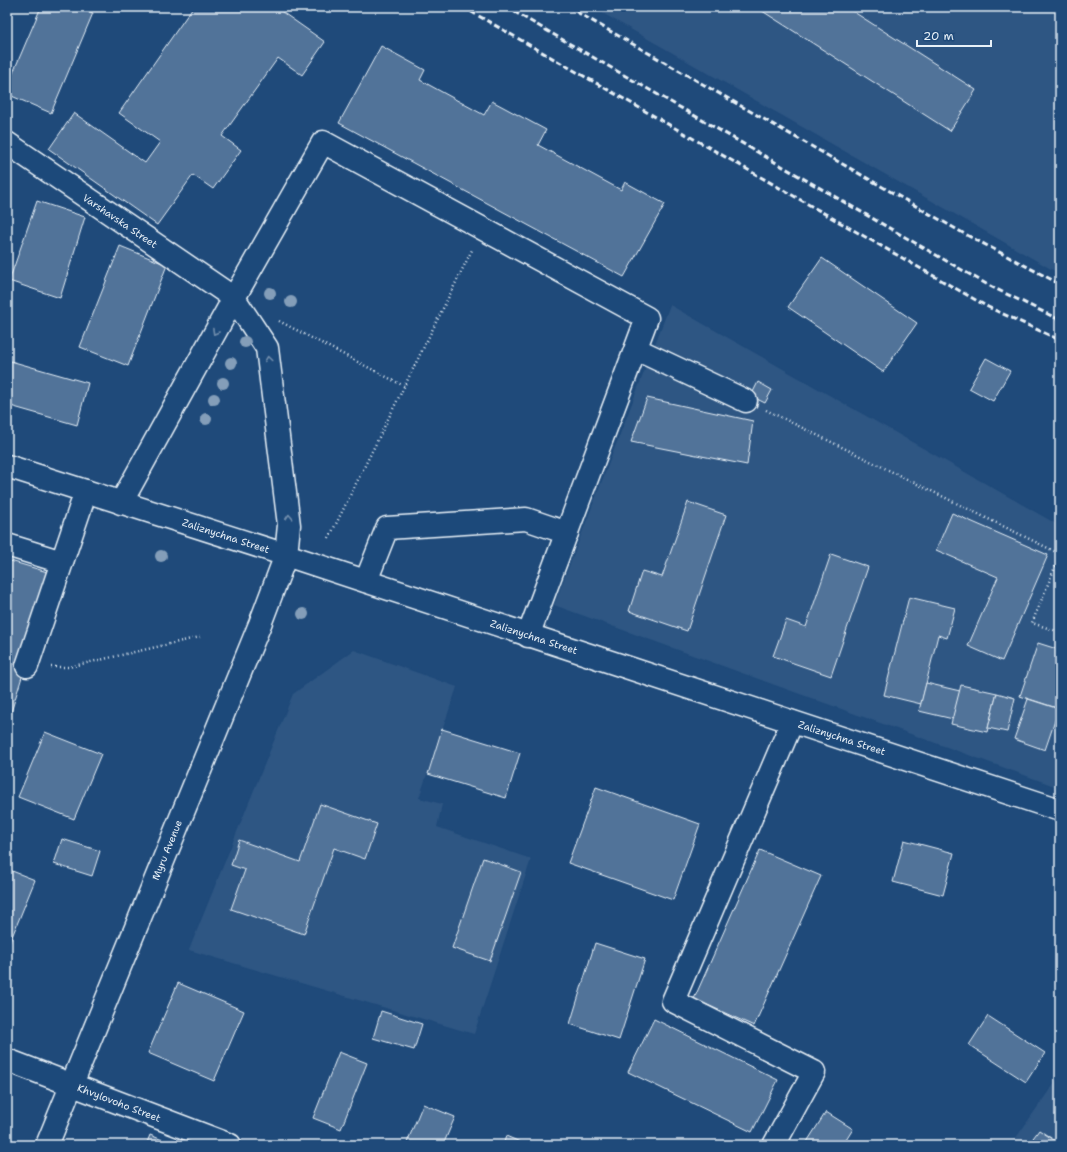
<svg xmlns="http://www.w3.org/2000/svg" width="1067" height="1152" font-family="'Shantell Sans',sans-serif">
<rect width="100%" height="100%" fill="#1f4a7a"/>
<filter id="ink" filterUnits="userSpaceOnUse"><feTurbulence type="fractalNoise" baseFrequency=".025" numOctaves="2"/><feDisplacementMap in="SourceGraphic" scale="8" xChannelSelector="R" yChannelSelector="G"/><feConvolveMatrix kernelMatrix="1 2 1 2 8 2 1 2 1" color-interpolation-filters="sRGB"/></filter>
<g filter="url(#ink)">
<g fill="#2e5683">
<path d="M592 7H1060V273L1051 269Z"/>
<path d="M670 305 1060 526V788L554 605Z"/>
<path d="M354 650 457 687 419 798 442 804 437 827 531 859 474 1034 189 950 293 694Z"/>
<path d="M1060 1075V1145H1011Z"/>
</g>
<g fill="#517399" stroke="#e8f1f8">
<path d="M41 7H79L93 13 51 113 7 94V87Z"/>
<path d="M193 7H275L325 42 302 75 278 58 222 136 241 150 213 189 193 175 157 225 49 149 74 113 145 163 160 142 119 113Z"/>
<path d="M756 7H846L976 90 950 131Z"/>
<path d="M381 46 425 70 420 80 484 115 492 101 546 130 538 145 621 190 625 182 665 204 624 277 339 123Z"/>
<path d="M37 201 85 217 60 298 9 281Z"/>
<path d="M120 246 167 265 128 366 80 347Z"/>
<path d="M822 258 917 323 883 372 788 307Z"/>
<path d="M986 358 1010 371 993 401 969 388Z"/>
<path d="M7 360 88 383 77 425 7 405Z"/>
<path d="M758 382 772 390 765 403 751 396Z"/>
<path d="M647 398 753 421 747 465 631 442Z"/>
<path d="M688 502 726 515 687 631 629 611 642 571 662 577Z"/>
<path d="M952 513 1048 555 1002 661 968 646 998 577 936 550Z"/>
<path d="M831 554 868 567 831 676 773 656 786 620 806 627Z"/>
<path d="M7 560 54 574 7 725Z"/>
<path d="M909 597 955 608 947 638 938 635 921 704 884 695Z"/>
<path d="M1038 643 1060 650V709L1020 696Z"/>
<path d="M926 683 960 691 953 719 919 711Z"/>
<path d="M961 685 997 693 987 732 951 724Z"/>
<path d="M997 693 1015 698 1007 732 988 728Z"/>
<path d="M1028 699 1059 709 1045 750 1014 739Z"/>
<path d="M442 729 520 753 506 798 428 774Z"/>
<path d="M45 732 101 754 74 819 18 797Z"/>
<path d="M596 787 700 824 673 900 568 863Z"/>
<path d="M320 804 377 824 365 859 334 848 304 934 231 909 245 870 231 865 239 840 300 862Z"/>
<path d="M62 839 100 851 92 876 54 864Z"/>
<path d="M904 840 954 853 943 895 893 882Z"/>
<path d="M760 850 821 876 754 1026 694 999Z"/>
<path d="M483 858 521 872 490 961 452 948Z"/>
<path d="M7 869 35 880 7 949Z"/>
<path d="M595 943 645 959 619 1040 570 1024Z"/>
<path d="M178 983 244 1011 214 1081 148 1053Z"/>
<path d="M381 1011 422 1024 414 1050 373 1038Z"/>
<path d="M988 1016 1045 1053 1026 1082 969 1045Z"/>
<path d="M654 1019 778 1080 752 1132 628 1072Z"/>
<path d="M339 1052 367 1063 341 1129 313 1118Z"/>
<path d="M423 1104 455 1117 443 1145H406Z"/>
<path d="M826 1112 853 1129 843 1145H805Z"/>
<path d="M1039 1130 1060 1144V1145H1028Z"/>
<path d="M150 1135 175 1145H146Z"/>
<path d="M506 1136 527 1145H503Z"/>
</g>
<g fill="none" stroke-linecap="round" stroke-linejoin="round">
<g stroke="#e8f1f8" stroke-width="25">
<g id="minor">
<path d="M7 143 234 298 267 348 289 525 286 555 260 624 47 1145"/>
<path d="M636 349 746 401"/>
<path d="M7 466 286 555 1060 810"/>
<path d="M121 503 234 298 323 142 647 318 528 636"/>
<path d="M7 545 62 562 27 666"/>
<path d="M62 562 86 491"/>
<path d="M366 581 387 528 526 519 567 533"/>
<path d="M7 1060 230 1145"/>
<path d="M774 1145 814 1072 673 1001 792 722"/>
</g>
</g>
<g stroke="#e8f1f8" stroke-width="2.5" stroke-dasharray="1 3" stroke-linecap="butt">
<path d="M279 321 404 386"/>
<path d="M766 410 1060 554"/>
<path d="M329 538 472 250"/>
<path d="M1060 555 1032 623 1060 632"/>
<path d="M51 667H69L200 637"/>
<path d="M1060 1107 1056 1114 1060 1118"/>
</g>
<use href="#minor" stroke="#1f4a7a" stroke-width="22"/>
<g stroke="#e8f1f8" stroke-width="3" stroke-dasharray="6 3" stroke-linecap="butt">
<path d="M463 7 988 307 1060 340"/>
<path d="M506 7 988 285 1060 320"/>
<path d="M568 7 963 233 1060 284"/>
</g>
</g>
<g fill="#849eb9">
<circle cx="270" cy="293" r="6"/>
<circle cx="291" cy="302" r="6"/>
<circle cx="245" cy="342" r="6"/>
<circle cx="231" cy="363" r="6"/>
<circle cx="223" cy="383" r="6"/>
<circle cx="214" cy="399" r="6"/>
<circle cx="206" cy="419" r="6"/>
<circle cx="161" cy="556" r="6"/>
<circle cx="303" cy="614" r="6"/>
</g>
<defs><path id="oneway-chevron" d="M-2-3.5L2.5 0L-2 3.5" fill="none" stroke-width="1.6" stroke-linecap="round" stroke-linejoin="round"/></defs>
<g stroke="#6f8dac">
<use href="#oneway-chevron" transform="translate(215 332) rotate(119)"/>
<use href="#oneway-chevron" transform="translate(268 359) rotate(-98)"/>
<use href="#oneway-chevron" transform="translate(289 517) rotate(-93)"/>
</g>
</g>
<g text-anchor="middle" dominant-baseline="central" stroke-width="4" stroke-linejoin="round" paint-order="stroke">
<g font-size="10" fill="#e8f1f8" stroke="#1f4a7a">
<text transform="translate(120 221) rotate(34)">Varshavska Street</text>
<text transform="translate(226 536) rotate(18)">Zaliznychna Street</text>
<text transform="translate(534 637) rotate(18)">Zaliznychna Street</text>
<text transform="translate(842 738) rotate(18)">Zaliznychna Street</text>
<text transform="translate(167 850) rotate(-68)">Myru Avenue</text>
<text transform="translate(119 1103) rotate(21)">Khvylovoho Street</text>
</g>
</g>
<rect width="1067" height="1152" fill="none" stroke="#1f4a7a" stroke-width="24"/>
<rect x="12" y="12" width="1043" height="1128" fill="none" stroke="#e8f1f8" stroke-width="1.5" filter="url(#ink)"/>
<path d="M917 40v6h74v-6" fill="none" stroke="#e8f1f8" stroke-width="2"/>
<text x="923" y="40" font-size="12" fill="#e8f1f8" stroke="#1f4a7a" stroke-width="3" paint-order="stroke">20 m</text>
</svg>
